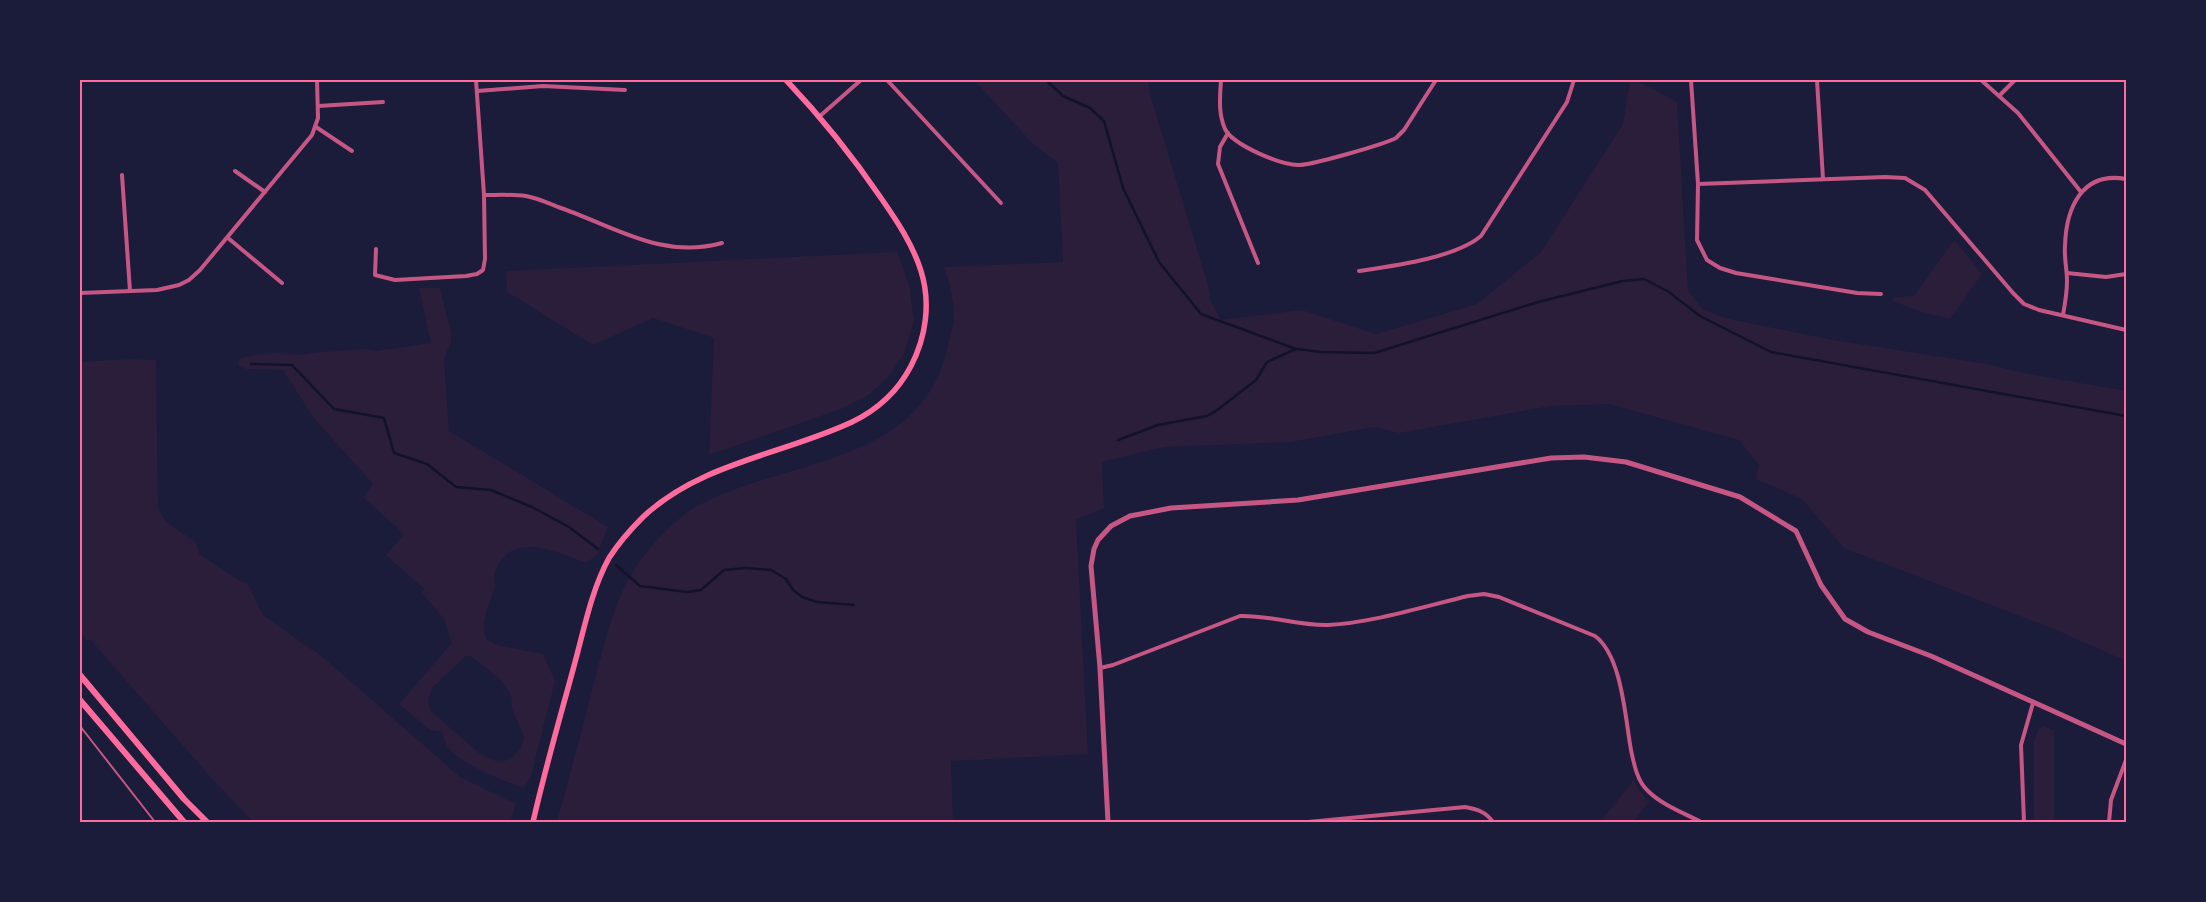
<svg xmlns="http://www.w3.org/2000/svg" width="2206" height="902" font-family="Raleway,sans-serif">
<rect width="100%" height="100%" fill="#1b1b3a"/>
<g fill="#2a1e3b" fill-rule="evenodd">
<path d="M974 80H1148L1150 94 1211 295 1209 298 1221 320 1302 310 1376 334 1477 304 1541 252 1623 124 1630 80H1636L1677 102 1688 291 1703 309 1725 318 1833 340 1987 364 2024 373 2126 391V661L2056 630 1844 548 1802 499 1756 479 1759 465 1739 440 1609 404 1551 406 1399 433 1374 427 1291 442 1164 447 1102 462 1104 508 1076 520 1088 754 951 761 953 822H557C569 778 581 734 592 690 605 643 614 593 645 554 660 535 680 515 701 504 791 457 925 466 949 341 951 333 954 323 954 315 953 301 950 279 943 267L1063 262 1058 163 1032 143Z"/>
<path d="M1954 240 1982 274 1950 319 1922 312 1892 301 1894 297 1914 296Z"/>
<path d="M897 252 909 284 914 320 904 354 889 376 869 395 841 409 709 455 714 338 653 318 593 345 507 292 506 271Z"/>
<path d="M419 288H440L451 332V342L444 359 449 431 608 527 597 555 586 563C557 552 511 529 495 572 493 577 496 582 495 587 489 606 480 620 486 639L497 645 543 654 555 681 531 776 523 788C500 779 467 767 450 750 446 746 444 738 442 732L430 730 399 704 452 643 444 619 422 593 424 589 386 555 404 534 363 497 373 484 313 417 283 370 246 369 237 364 241 358C253 355 265 353 278 353 289 353 300 357 311 353L363 349 377 351 431 343ZM466 656H471L501 680 511 695 512 709 524 737 521 748 511 759 498 762 479 753 430 710 428 699 433 687Z"/>
<path d="M132 359 156 360 158 508 166 522 196 542 199 554 235 578 248 584 263 615 324 658 460 777 516 804 510 822H253L211 778 90 639 87 641 80 632V362Z"/>
<path d="M2044 726 2054 731V822H2034V740L2039 729Z"/>
<path d="M1634 780 1638 789 1649 802 1633 822H1600Z"/>
</g>
<g fill="none" stroke-linecap="round" stroke-linejoin="round">
<g stroke="#12122b" stroke-width="2.5">
<path d="M1046 80 1063 96 1090 108 1104 121 1123 188 1159 262 1201 314 1296 349 1321 352 1374 353 1538 302 1623 281 1644 279 1669 292 1700 316 1771 352 2126 416"/>
<path d="M251 364 292 365 334 409 384 418 394 453 427 464 456 487 491 490 532 507 569 527 598 549"/>
<path d="M1118 440 1158 425 1207 416 1216 411 1256 380 1267 362 1296 349"/>
<path d="M616 565 640 586 687 592 701 590 724 570 745 568 771 570 786 579 793 590 802 597 817 602 854 605"/>
</g>
<path stroke="#c65784" stroke-width="2" d="M80 726 155 822"/>
<g stroke="#c65784" stroke-width="4">
<path d="M887 80 1001 203"/>
<path d="M1221 80C1220 97 1218 113 1225 129 1233 145 1282 166 1300 165 1315 164 1382 145 1396 138L1404 130 1436 80"/>
<path d="M1691 80 1698 184 1697 240 1707 260 1720 268 1736 273 1857 293 1881 294"/>
<path d="M1817 80 1823 179"/>
<path d="M1981 80 2018 113 2081 192"/>
<path d="M477 91 543 86 625 90"/>
<path d="M2000 95 2015 80"/>
<path d="M318 106 383 102"/>
<path d="M820 116 861 80"/>
<path d="M316 127 352 151"/>
<path d="M1228 133 1220 147 1218 164 1258 263"/>
<path d="M235 171 265 192"/>
<path d="M122 175 130 291"/>
<path d="M1698 184 1885 177 1905 178 1925 190 2013 293 2024 304 2039 310 2126 330"/>
<path d="M484 195C497 195 512 194 526 196 537 198 548 203 558 207 614 226 661 260 722 243"/>
<path d="M228 238 282 283"/>
<path d="M376 249 375 275 395 280 466 276 477 274 483 270 485 259 484 195 476 80"/>
<path d="M1359 271C1393 266 1455 258 1481 236L1567 102 1574 80"/>
<path d="M2067 273 2106 277 2126 274"/>
<path d="M80 293 157 290 179 285 189 280 200 270 312 135 318 118 317 80"/>
<path d="M2063 315C2065 304 2067 292 2067 281 2067 269 2064 258 2065 246 2066 208 2082 171 2126 179"/>
<path d="M1100 668 1113 665 1240 616C1270 615 1299 626 1328 625 1371 623 1426 606 1468 596L1484 594 1499 597 1595 636C1622 656 1625 717 1631 750 1634 764 1637 781 1648 791 1662 805 1684 813 1701 822"/>
<path d="M1308 822 1465 807C1477 809 1486 812 1493 822"/>
<path d="M2024 822 2021 745 2033 703"/>
<path d="M2109 822 2111 800 2126 760"/>
</g>
<path stroke="#c65784" stroke-width="5" d="M1108 822 1100 668 1091 566 1094 549 1098 540 1111 526 1130 516 1171 508 1298 500 1551 458 1584 457 1626 462 1740 497 1796 531 1821 585 1845 619 1868 632 1931 656 2126 744"/>
<path stroke="#ff6b9d" stroke-width="5.5" d="M533 822C545 769 560 718 574 666 584 630 591 591 609 558 618 544 631 529 643 517 700 463 784 454 852 422 877 410 898 391 911 366 926 337 931 303 921 271 913 245 897 221 881 198 851 154 823 119 786 80"/>
<g stroke="#ff6b9d" stroke-width="6">
<path d="M80 675 184 799 207 822"/>
<path d="M80 700 184 822"/>
</g>
</g>
<rect width="2206" height="902" fill="none" stroke="#1b1b3a" stroke-width="162"/>
<rect x="81" y="81" width="2044" height="740" fill="none" stroke="#ff6b9d" stroke-width="2"/>
</svg>
